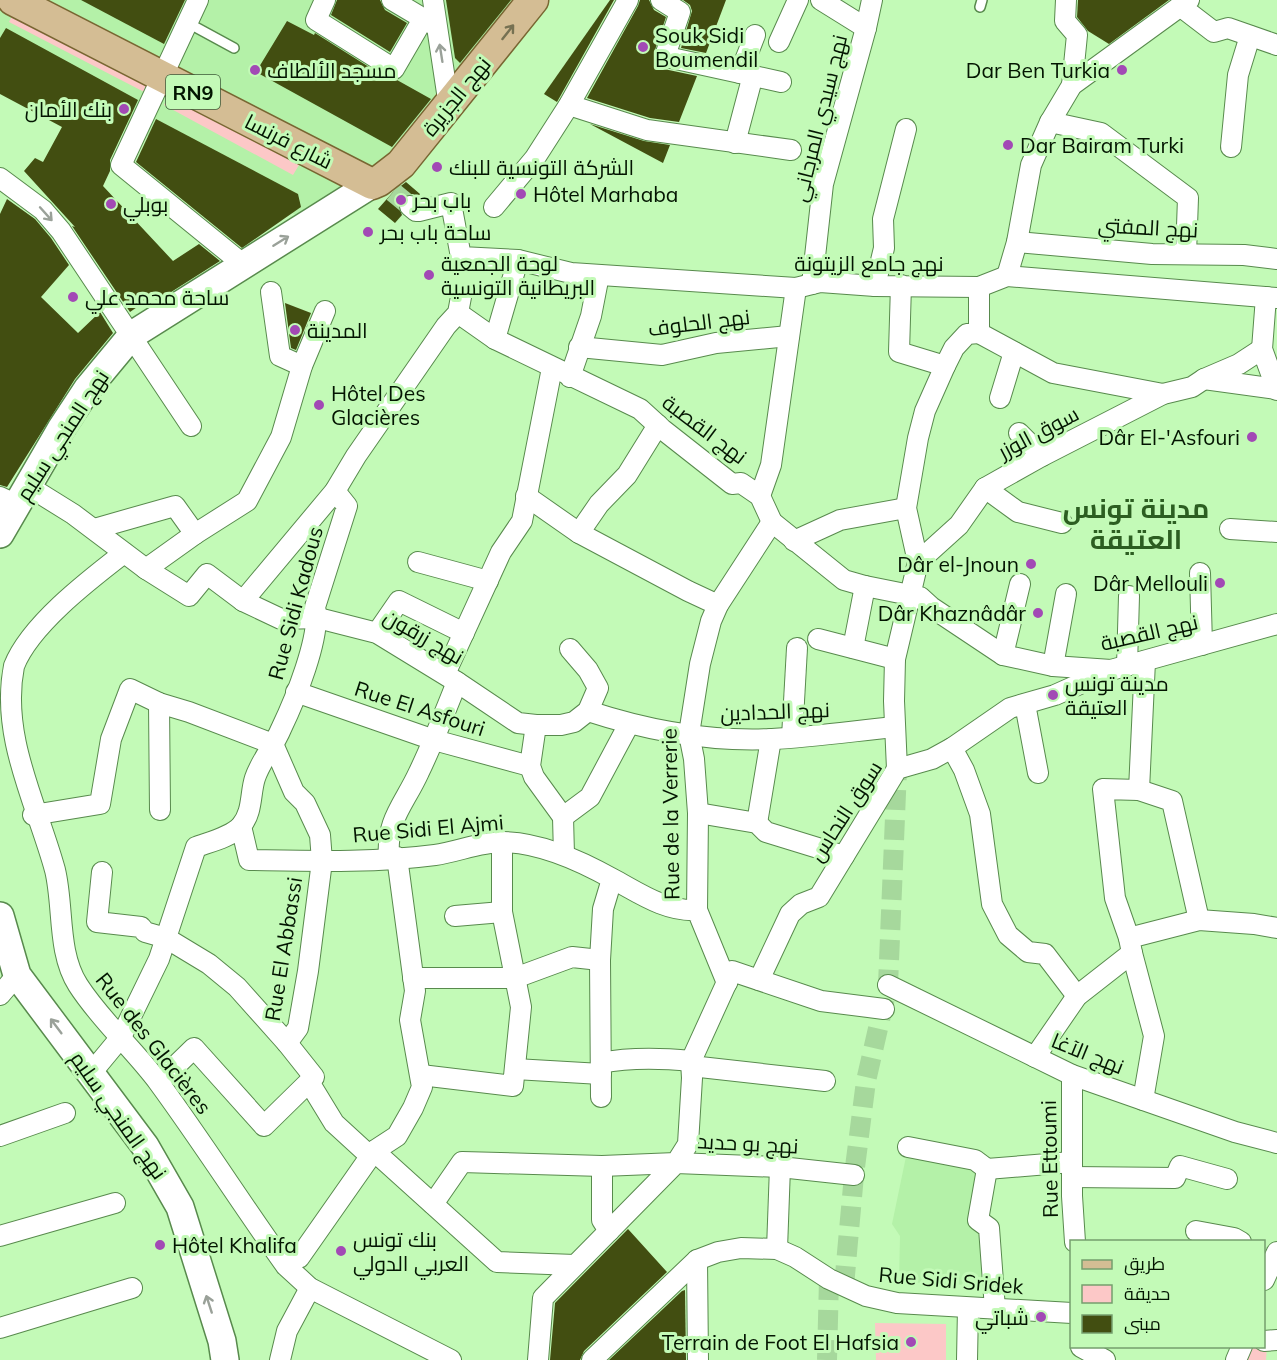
<svg xmlns="http://www.w3.org/2000/svg" width="1277" height="1360" font-family="Mulish,Cairo,sans-serif">
<rect width="100%" height="100%" fill="#c3fab7"/>
<g fill="#b4f1a8">
<path d="M0 0H549L453 121 316 226 0 57Z"/>
<path d="M908 1147 987 1169 978 1220 993 1286 899 1282 900 1236 892 1224Z"/>
</g>
<g fill="#fcc8c7">
<path d="M16 8 155 80 148 94 9 22Z"/>
<path d="M170 95 299 165 293 175 164 105Z"/>
<path d="M875 1323 946 1324V1360H876Z"/>
<path d="M1267 1346 1266 1360H1237L1244 1347Z"/>
</g>
<g fill="#424e11">
<path d="M81 0H185L164 44Z"/>
<path d="M337 0H380L385 10 407 23 390 52 331 15Z"/>
<path d="M446 0H511L460 63 455 58Z"/>
<path d="M610 0H614L557 102 544 94Z"/>
<path d="M640 0H649L654 10 666 17 655 50 654 56 658 65 664 69 697 76 679 122 650 118 587 98 638 6Z"/>
<path d="M683 0H726L706 53 681 48 692 11 690 5Z"/>
<path d="M1078 0H1169L1109 44 1088 31 1077 17Z"/>
<path d="M287 21 314 35 315 33 388 79 397 80 431 99 392 147 256 72Z"/>
<path d="M6 28 138 100 110 160V171L103 186 173 261 199 244 220 261 157 301 153 296 130 312 72 226 75 227 24 171 35 158 43 162 62 127 0 94V38Z"/>
<path d="M156 119 298 194 301 207 242 248 136 162Z"/>
<path d="M590 124 644 141 670 145 663 163Z"/>
<path d="M406 182 420 194 418 197 413 194 406 195 401 198 398 205 402 215 395 223 378 209 393 192Z"/>
<path d="M7 199 35 219 51 238 69 265 41 297 78 333 100 312 113 333 75 379 7 487 0 485V214Z"/>
<path d="M285 303 311 313 296 350 291 348Z"/>
<path d="M628 1229 667 1272 584 1351 580 1360H550L555 1303Z"/>
<path d="M685 1290 686 1360H609L682 1291Z"/>
</g>
<g fill="none" stroke-linecap="round" stroke-linejoin="round">
<g stroke="#a6d89c" stroke-width="20" stroke-dasharray="20 10" stroke-linecap="butt">
<path d="M393 192 410 206"/>
<path d="M844 1286 854 1175 866 1081 888 985 897 769"/>
<path d="M827 1360 829 1279"/>
</g>
<g stroke="#588a4d" stroke-width="12">
<g id="lane">
<path d="M980 7 982 0"/>
<path d="M188 23 234 48"/>
</g>
</g>
<g stroke="#588a4d" stroke-width="22">
<g id="street">
<path d="M198 0 121 165 244 265"/>
<path d="M325 0 316 20 394 69 423 19"/>
<path d="M392 0 434 25"/>
<path d="M433 0 449 106"/>
<path d="M661 0 680 12 666 53 667 57 781 82"/>
<path d="M821 0 866 28"/>
<path d="M1066 0 1065 21 1077 35 1072 85"/>
<path d="M1180 6 1214 32 1228 28 1277 45"/>
<path d="M779 42 798 0"/>
<path d="M740 73 755 35"/>
<path d="M569 105 647 130 791 150"/>
<path d="M1050 122 1101 133 1188 198 1186 254"/>
<path d="M735 143 753 75"/>
<path d="M1231 147 1238 75 1250 36"/>
<path d="M0 178 43 210 61 231 191 426"/>
<path d="M410 206 416 211H419L451 203 461 257 518 260 571 273 796 288 820 282 875 286 979 287 1007 276 1277 298"/>
<path d="M494 207 535 158 569 105 628 0"/>
<path d="M1017 242 1152 254 1244 255 1277 259"/>
<path d="M1007 276 1017 242 1031 165 1050 122 1072 85 1189 0"/>
<path d="M812 284 823 184 866 28 872 0"/>
<path d="M901 285 899 352 945 366"/>
<path d="M875 286 884 248 883 219 906 129"/>
<path d="M271 292 280 356 302 366"/>
<path d="M1266 297 1262 349 1277 390"/>
<path d="M458 313 495 339 640 409 662 429 732 484 741 483 760 496 772 522 844 580 865 586 920 597 931 607 1003 655 1053 666 1111 670 1277 624"/>
<path d="M979 333 1053 373 1163 394"/>
<path d="M495 339 518 260"/>
<path d="M579 347 662 355 716 343 789 336"/>
<path d="M570 377 591 316 599 275"/>
<path d="M1204 379 1277 389"/>
<path d="M1000 398 1014 352"/>
<path d="M1019 433 1042 456"/>
<path d="M28 486 73 514 146 569 195 534 247 501 281 437 302 366 325 311"/>
<path d="M985 488 1018 512 1062 523"/>
<path d="M526 496 579 533 688 591 718 605"/>
<path d="M760 496 771 465 796 288"/>
<path d="M0 497 17 505"/>
<path d="M94 529 175 506 195 534"/>
<path d="M1230 529 1277 532"/>
<path d="M579 533 599 504 627 475 658 425"/>
<path d="M794 541 840 520 906 508"/>
<path d="M124 553C89 580 30 625 14 666 0 737 37 804 55 870 64 907 57 952 78 985 101 1021 134 1049 159 1083 203 1143 243 1206 286 1266L310 1288 451 1360"/>
<path d="M418 562 488 581"/>
<path d="M918 562 906 508 918 438 925 411 945 366 954 348 967 334 979 333V287"/>
<path d="M146 569 189 596 207 574 243 601 281 619 318 618 377 633 457 682 518 723 536 725H561L574 722 588 711 598 688 588 670 570 649"/>
<path d="M1200 573 1202 645"/>
<path d="M243 601 335 491 356 456 446 326 458 313 461 297"/>
<path d="M377 633 399 601 464 633"/>
<path d="M818 639 895 659"/>
<path d="M853 648 865 586"/>
<path d="M1003 655 1020 584"/>
<path d="M1053 666 1066 594"/>
<path d="M1127 666 1129 596"/>
<path d="M445 674 501 552 522 521 552 368"/>
<path d="M296 692 434 740 530 766"/>
<path d="M159 703 160 810"/>
<path d="M1025 704 1038 773"/>
<path d="M588 711C646 730 710 742 772 739 813 737 854 731 895 727"/>
<path d="M536 725 530 766 534 777 563 817 564 855"/>
<path d="M792 737 797 648"/>
<path d="M952 748 964 770 980 814 992 904 1008 935 1028 952 1045 954 1077 996"/>
<path d="M897 769 894 701 895 659 918 562 959 525 985 488 1042 456 1163 394 1192 387 1204 379 1239 364 1262 349"/>
<path d="M1139 790 1172 801 1199 920"/>
<path d="M698 813 757 823 766 832 844 856"/>
<path d="M33 815 100 804 111 739 130 689 159 703 189 712 273 744 294 792 305 803 320 835 322 861 308 971 298 1028 287 1043"/>
<path d="M563 817 590 797 629 724"/>
<path d="M757 823 771 739"/>
<path d="M241 826 249 860C311 861 374 863 435 855 457 852 480 842 502 842 539 842 581 861 613 879 639 893 666 912 697 910L727 983"/>
<path d="M389 858C386 819 404 805 419 772 433 743 445 712 457 682"/>
<path d="M102 872 97 922 141 927 145 932 166 938 209 964 237 987 287 1043 314 1077 264 1126 194 1048 159 1082"/>
<path d="M697 910 698 813 694 759 689 734 700 664 711 621 718 605 772 522"/>
<path d="M455 916 502 912"/>
<path d="M1129 938 1115 898 1103 789 1139 790 1145 661"/>
<path d="M1132 953 1154 1036 1143 1100"/>
<path d="M413 978H515L572 957 600 960"/>
<path d="M759 980 790 914 801 904 819 897 897 769 932 759 952 748 1010 708 1055 695 1109 671"/>
<path d="M888 985 1072 1075 1235 1132 1277 1143"/>
<path d="M0 995 17 975"/>
<path d="M1035 1057 1077 996 1132 953 1129 938 1199 920 1254 924 1277 928"/>
<path d="M601 1063C631 1057 660 1058 691 1061"/>
<path d="M691 1066 825 1081"/>
<path d="M515 1069 601 1074"/>
<path d="M92 1072 121 1037 159 959 196 847C210 842 231 837 241 826 253 812 250 793 255 778 261 760 274 746 281 729 294 702 322 635 315 607L347 506 335 491"/>
<path d="M421 1075 513 1086 521 1007 502 912V842"/>
<path d="M1072 1075V1196L1075 1242"/>
<path d="M309 1082 334 1123 370 1156"/>
<path d="M601 1097 600 960 603 909 612 879"/>
<path d="M0 1136 65 1113"/>
<path d="M908 1147 975 1160 987 1169 978 1220 989 1228 995 1309"/>
<path d="M374 1151 497 1262 575 1265"/>
<path d="M602 1166V1220L609 1231"/>
<path d="M987 1169 1072 1162"/>
<path d="M1072 1177 1175 1178 1180 1166 1227 1179"/>
<path d="M433 1204 462 1162 602 1166 676 1163 688 1144 692 1078 691 1061 732 971 821 1001 884 1009"/>
<path d="M1196 1231 1234 1238 1241 1242"/>
<path d="M0 1236 115 1203"/>
<path d="M777 1249 780 1167"/>
<path d="M299 1258 374 1151 397 1136 413 1108 422 1087 410 1020 415 991 397 857"/>
<path d="M697 1260 698 1360"/>
<path d="M1264 1280 1277 1252"/>
<path d="M0 1328 132 1288"/>
<path d="M1264 1341 1277 1340"/>
<path d="M1081 1347 1105 1360"/>
<path d="M280 1360 287 1331 310 1288"/>
<path d="M538 1360 543 1298 676 1163 780 1167 854 1175"/>
<path d="M592 1360 697 1260 718 1252 741 1248 777 1249 795 1257 829 1279 866 1296 897 1303 1072 1313"/>
<path d="M967 1360 968 1308"/>
<path d="M1236 1360 1242 1346"/>
</g>
</g>
<g stroke="#588a4d" stroke-width="30">
<g id="secondary">
<path d="M0 534 61 429 88 388 132 335 372 184"/>
<path d="M0 916 17 975 145 1146 180 1207 222 1341 225 1360"/>
</g>
</g>
<g stroke="#786632" stroke-width="33">
<path id="primary" d="M13 0 372 184 379 181 401 164 533 0"/>
</g>
<use href="#lane" stroke="#fff" stroke-width="9"/>
<use href="#street" stroke="#fff" stroke-width="20"/>
<use href="#secondary" stroke="#fff" stroke-width="27"/>
<use href="#primary" stroke="#d4bd94" stroke-width="30"/>
</g>
<defs><path id="oneway-shaft" d="M-6 0H5M1.5-3L5.5 0L1.5 3" fill="none" stroke-width="1.6" stroke-linecap="round" stroke-linejoin="round" transform="scale(1.5)"/></defs>
<use stroke="#767152" href="#oneway-shaft" transform="translate(508 32) rotate(-52)"/>
<g stroke="#9aa199">
<use href="#oneway-shaft" transform="translate(441 53) rotate(-99)"/>
<use href="#oneway-shaft" transform="translate(46 214) rotate(48)"/>
<use href="#oneway-shaft" transform="translate(281 241) rotate(-32)"/>
<use href="#oneway-shaft" transform="translate(56 1026) rotate(-127)"/>
<use href="#oneway-shaft" transform="translate(209 1304) rotate(-108)"/>
</g>
<g fill="#a249b5" stroke="#c3fab7" stroke-width="2">
<circle cx="643" cy="47" r="6"/>
<circle cx="255" cy="70" r="6"/>
<circle cx="1122" cy="70" r="6"/>
<circle cx="124" cy="109" r="6"/>
<circle cx="1008" cy="145" r="6"/>
<circle cx="437" cy="167" r="6"/>
<circle cx="521" cy="194" r="6"/>
<circle cx="401" cy="200" r="6"/>
<circle cx="111" cy="204" r="6"/>
<circle cx="368" cy="232" r="6"/>
<circle cx="429" cy="275" r="6"/>
<circle cx="73" cy="297" r="6"/>
<circle cx="295" cy="330" r="6"/>
<circle cx="319" cy="405" r="6"/>
<circle cx="1252" cy="437" r="6"/>
<circle cx="1031" cy="564" r="6"/>
<circle cx="1220" cy="583" r="6"/>
<circle cx="1038" cy="613" r="6"/>
<circle cx="1053" cy="695" r="6"/>
<circle cx="160" cy="1245" r="6"/>
<circle cx="341" cy="1251" r="6"/>
<circle cx="1041" cy="1317" r="6"/>
<circle cx="911" cy="1342" r="6"/>
</g>
<g text-anchor="middle" dominant-baseline="central" stroke-width="6" stroke-linejoin="round" paint-order="stroke">
<rect fill="#c3fab7" stroke="#3d5a38" stroke-width="1.5" x="166" y="75" width="54" height="34" rx="4.5"/>
<g font-size="20" font-weight="bold" fill="#031501">
<text x="193" y="92">RN9</text>
</g>
<g font-size="21" fill="#031501" stroke="#c3fab7" text-anchor="start">
<text x="655" y="35">Souk Sidi<tspan x="655" dy="24">Boumendil</tspan></text>
<text x="267" y="70">مسجد الألطاف</text>
<text x="1110" y="70" text-anchor="end">Dar Ben Turkia</text>
<text x="112" y="109" text-anchor="end">بنك الأمان</text>
<text x="1020" y="145">Dar Bairam Turki</text>
<text x="449" y="167">الشركة التونسية للبنك</text>
<text x="533" y="194">Hôtel Marhaba</text>
<text x="413" y="200">باب بحر</text>
<text x="123" y="204">بوبلي</text>
<text x="380" y="232">ساحة باب بحر</text>
<text x="441" y="263">لوحة الجمعية<tspan x="441" dy="24">البريطانية التونسية</tspan></text>
<text x="85" y="297">ساحة محمد علي</text>
<text x="307" y="330">المدينة</text>
<text x="331" y="393">Hôtel Des<tspan x="331" dy="24">Glacières</tspan></text>
<text x="1240" y="437" text-anchor="end">Dâr El-'Asfouri</text>
<text x="1019" y="564" text-anchor="end">Dâr el-Jnoun</text>
<text x="1208" y="583" text-anchor="end">Dâr Mellouli</text>
<text x="1026" y="613" text-anchor="end">Dâr Khaznâdâr</text>
<text x="1065" y="683">مدينة تونس<tspan x="1065" dy="24">العتيقة</tspan></text>
<text x="353" y="1239">بنك تونس<tspan x="353" dy="24">العربي الدولي</tspan></text>
<text x="172" y="1245">Hôtel Khalifa</text>
<text x="1029" y="1317" text-anchor="end">شباتي</text>
<text x="899" y="1342" text-anchor="end">Terrain de Foot El Hafsia</text>
</g>
<g font-size="21" fill="#031501" stroke="#c3fab7">
<text transform="translate(456 96) rotate(-51)">نهج الجزيرة</text>
<text transform="translate(819 118) rotate(-76)">نهج سيدي المرجاني</text>
<text transform="translate(289 141) rotate(27)">شارع فرنسا</text>
<text transform="translate(1148 227) rotate(3)">نهج المفتي</text>
<text x="869" y="263">نهج جامع الزيتونة</text>
<text transform="translate(699 322) rotate(-7)">نهج الحلوف</text>
<text transform="translate(705 429) rotate(37)">نهج القصبة</text>
<text transform="translate(1038 432) rotate(-28)">سوق الوزر</text>
<text transform="translate(62 435) rotate(-57)">نهج المنجي سليم</text>
<text transform="translate(295 603) rotate(-75)">Rue Sidi Kadous</text>
<text transform="translate(1149 632) rotate(-13)">نهج القصبة</text>
<text transform="translate(424 636) rotate(30)">نهج زرقون</text>
<text transform="translate(420 708) rotate(18)">Rue El Asfouri</text>
<text transform="translate(775 711) rotate(-2)">نهج الحدادين</text>
<text transform="translate(845 811) rotate(-57)">سوق النحاس</text>
<text transform="translate(670 814) rotate(-91)">Rue de la Verrerie</text>
<text transform="translate(428 828) rotate(-5)">Rue Sidi El Ajmi</text>
<text transform="translate(283 949) rotate(-81)">Rue El Abbassi</text>
<text transform="translate(154 1043) rotate(52)">Rue des Glacières</text>
<text transform="translate(1088 1053) rotate(22)">نهج الآغا</text>
<text transform="translate(119 1115) rotate(55)">نهج المنجي سليم</text>
<text transform="translate(748 1143) rotate(3)">نهج بو حديد</text>
<text transform="translate(1049 1159) rotate(-91)">Rue Ettoumi</text>
<text transform="translate(951 1280) rotate(5)">Rue Sidi Sridek</text>
</g>
<g font-size="27" font-weight="bold" fill="#2c5e21" stroke="#c3fab7">
<text x="1136" y="508">مدينة تونس<tspan x="1136" dy="31">العتيقة</tspan></text>
</g>
</g>
<rect x="1070" y="1240" width="195" height="108" fill="#c3fab7" stroke="#769e6e" stroke-width="1.5"/>
<rect x="1082" y="1260" width="30" height="9" fill="#d4bd94" stroke="#769e6e" stroke-width="1.5"/>
<text x="1124" y="1270" font-size="18" fill="#031501">طريق</text>
<rect x="1082" y="1285" width="30" height="18" fill="#fcc8c7" stroke="#769e6e" stroke-width="1.5"/>
<text x="1124" y="1300" font-size="18" fill="#031501">حديقة</text>
<rect x="1082" y="1315" width="30" height="18" fill="#424e11" stroke="#769e6e" stroke-width="1.5"/>
<text x="1124" y="1330" font-size="18" fill="#031501">مبنى</text>
</svg>
